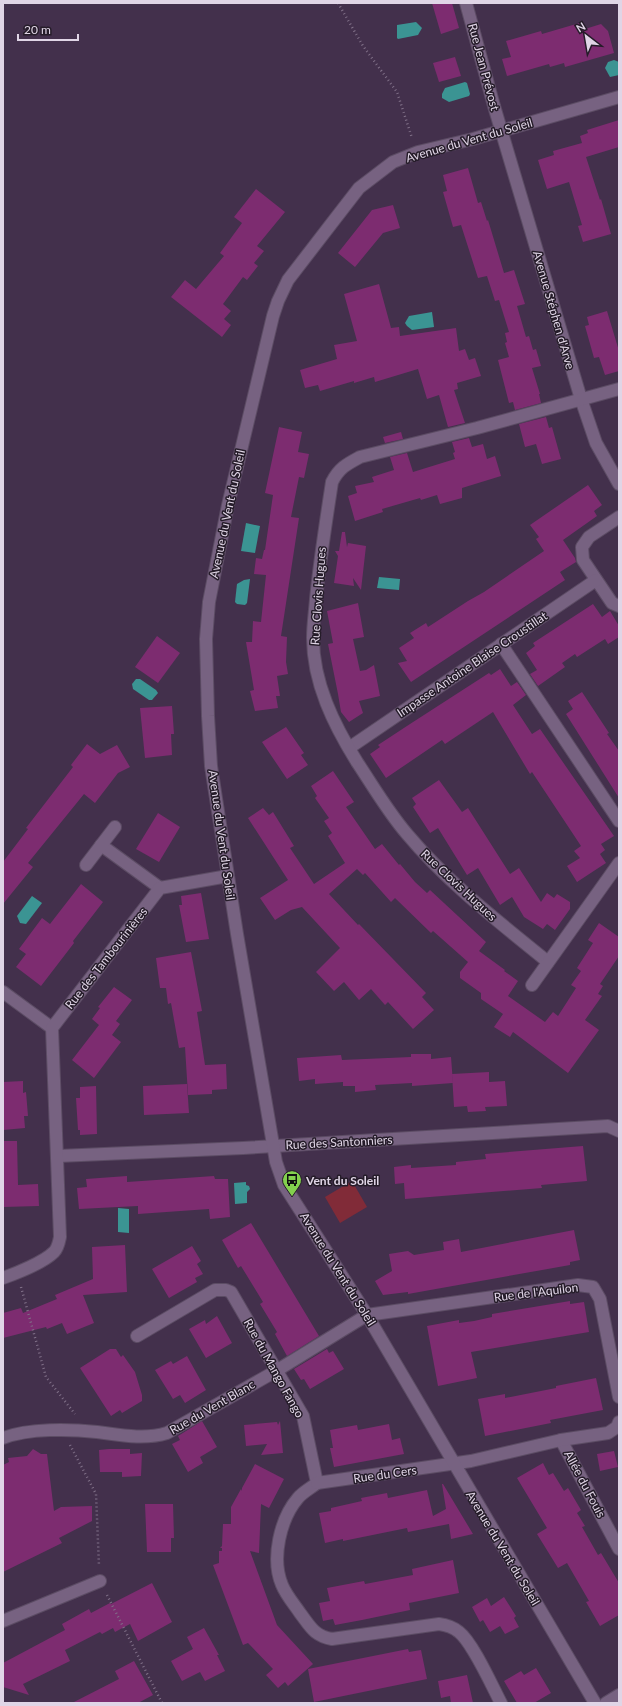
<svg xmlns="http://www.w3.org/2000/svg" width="622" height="1706" font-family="Lato,sans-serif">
<rect width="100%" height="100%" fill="#43304c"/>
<path fill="#812b38" d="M352 1181 367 1207 340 1223 325 1197Z"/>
<g fill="#3b9493">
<path d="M416 22 422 28 418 35 398 39 397 38V25Z"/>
<path d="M614 60 619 62V75L610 77 605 68 608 62Z"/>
<path d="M465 82 467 83 470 94 469 96 449 102 442 98V94L445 88Z"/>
<path d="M432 312 434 327 412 330 407 326 405 323 409 316Z"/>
<path d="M246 523 260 526 255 553 241 551Z"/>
<path d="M379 577 400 579 399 590 377 588Z"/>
<path d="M250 579 247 603 245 605 237 604 235 602 237 584 244 580Z"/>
<path d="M136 679H140L156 690 158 693 152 700H149L133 689 132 684Z"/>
<path d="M32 896 42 903 26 924 20 923 17 916Z"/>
<path d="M246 1182V1185L249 1186 250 1189 247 1192V1203L235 1204 234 1183Z"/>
<path d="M118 1208 129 1209V1233L118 1232Z"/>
</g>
<g fill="#7d2c70">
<path d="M432 3H452L459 28 441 34Z"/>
<path d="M583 22 585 29 601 24 608 31 614 53 565 67 564 63 550 67 549 64 507 76 502 59 511 57 506 41 541 31 542 34Z"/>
<path d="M455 57 461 76 439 82 433 63Z"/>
<path d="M619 120V147L586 157 600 200 601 199 611 234 583 242 578 226 582 225 569 182 547 189 538 160 554 155 553 151 582 143 580 136 588 133 587 130Z"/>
<path d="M468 168 478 203 481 202 487 221 488 220 504 273 514 270 525 304 517 306 526 337 529 336 533 350 536 349 541 366 532 368 540 394H539L541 403 515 410 513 402 509 403 498 360 509 357 505 343 507 342 505 333 509 332 499 300 495 301 487 276 478 278 461 225 453 227 443 192 447 191 443 175Z"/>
<path d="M256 189 285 212 257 246 264 251 254 263 258 266 247 280 243 277 223 304 231 311 224 319 231 325 222 337 171 297 185 280 196 289 224 256 220 253 242 223 234 217Z"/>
<path d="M393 205 400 228 383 233 355 267 338 253 372 210Z"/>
<path d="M379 284 391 328 399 327 400 336 456 328 459 351 465 349 469 360 475 358 481 376 457 383 458 389 454 390 465 423 448 427 439 395 427 399 418 369 375 382 374 377 354 383V381L320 391 318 385 305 388 300 370 337 359 334 345 357 341 344 294Z"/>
<path d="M607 311 619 351V371L605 375 599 357 594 358 585 326 589 325 587 317Z"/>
<path d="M546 417 549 428 552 427 561 459 542 464 536 444 525 447 519 424Z"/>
<path d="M279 427 302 432 298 452 309 454 304 478 299 477 291 517 299 518 281 636 287 637 286 662 288 674 277 676 280 696H276L278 708 255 711 250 691 254 690 246 642H252L253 621 261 622 266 575 254 574 256 558 262 559 264 550H265L273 495 265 493Z"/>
<path d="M401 432 403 439 385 443 383 437Z"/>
<path d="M469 438 472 447 483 444 487 459 495 456 501 476 462 488V498L440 504 437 495 421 500 420 498 382 509 383 512 355 521 348 496 357 493 355 486 374 482 372 477 394 470 390 457 407 453 413 472 455 459 453 453 455 452 452 442Z"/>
<path d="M588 485 602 505 594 511 597 516 563 540 575 558 576 562 560 572 565 580 411 682 398 663 407 661 399 648 414 638 410 633 426 623 428 627 468 601 484 592 544 551 536 539 539 537 530 525Z"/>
<path d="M342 532H345L347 547 348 543 366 546 361 590 353 578 354 586 334 583 338 556 335 551H339Z"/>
<path d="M358 603 364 637 353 639 360 671 366 670 374 665 380 696 359 701 363 713 349 722 341 712 338 694 328 644 333 643 327 611Z"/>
<path d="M593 604 602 617 610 611 619 626V637L608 644 605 639 577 657 575 654 562 663 565 667 538 686 530 674 537 670 526 653 535 646 533 643Z"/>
<path d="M157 636 180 653 158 683 135 667Z"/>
<path d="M500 669 511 686 517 682 526 695 513 705 532 734 540 729 614 836 601 844 605 850 600 854 606 863 577 882 567 866 580 858 574 851 581 846 532 772 530 774 493 712 445 744 442 740 386 778 370 754 380 747 378 745 410 724 489 673 491 675Z"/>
<path d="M582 692 609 733 607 734 619 751V798L566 714 573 709 568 701Z"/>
<path d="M172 706 174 734H171L172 755 145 758 140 708Z"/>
<path d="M286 727 304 753 301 755 308 765 287 779 262 742Z"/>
<path d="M87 744 100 754 117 745 130 767 118 773 95 803 84 794 28 863 33 867 3 904V862L28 829 26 828 73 767 71 765Z"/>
<path d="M333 771 354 802 346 807 375 849 382 844 399 865 400 864 415 882 427 893 430 890 486 942 479 951 505 970 504 971 518 981 508 996 545 1022 553 1012 558 1016 576 988 571 985 581 971 577 968 593 943 588 940 599 923 619 937V956L600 984 603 986 598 994 602 996 585 1020 599 1030 568 1073 513 1032 510 1037 494 1027 503 1014 481 999V993L460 978V972L468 962 433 931 431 933 395 898 391 902 365 873 363 875 357 869 329 894 358 925 359 924 426 993 422 997 434 1010 413 1029 388 1002 385 1005 371 989 359 1000 344 982 334 991 316 972 340 948 302 907 291 910 275 920 260 898 288 880 248 818 263 808 269 815 273 812 294 846 290 848 314 884 345 863 328 836 332 833 324 821 329 818 315 798 317 796 311 786Z"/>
<path d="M439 780 462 812 468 808 510 874 519 868 541 902 547 893 554 898 557 894 570 902V909L555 930 547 924 543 929 524 917 512 897 500 905 478 868 467 875 438 828 430 833 413 807 416 804 412 798Z"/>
<path d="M158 813 180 827 159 862 136 849Z"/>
<path d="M81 884 103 902 73 941 74 943 41 986 16 967 26 954 19 949 42 918 50 924Z"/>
<path d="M201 893 209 939 186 942 179 905H182L181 896Z"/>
<path d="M191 952 202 1011 197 1012 205 1065 226 1064 227 1089 212 1090V1094L188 1095 185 1047 179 1048 171 1003 168 1004 166 988H160L156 958Z"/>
<path d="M114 987 132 1000 116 1021 120 1024 112 1035 121 1042 94 1078 72 1060 99 1025 92 1019 100 1008 98 1007Z"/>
<path d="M411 1054H431V1059L451 1057 453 1083 412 1086V1083L375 1085 376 1090 355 1092V1086H343V1082L315 1084V1079L299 1081 297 1058 341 1055 342 1060 411 1057Z"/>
<path d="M489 1072V1082L505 1081 507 1106 485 1107 486 1111 468 1112 467 1106 454 1107 452 1074Z"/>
<path d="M23 1081V1093L26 1092 28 1116H24L25 1128 3 1130V1082Z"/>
<path d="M187 1084 189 1113 144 1115 143 1086Z"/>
<path d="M96 1086 97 1134 80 1135V1130H78L76 1098H80V1087Z"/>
<path d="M3 1141H17L18 1185 38 1184 39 1206 3 1207Z"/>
<path d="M583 1146 587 1181 541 1185 542 1188 405 1199 404 1183 395 1184 394 1167 411 1165V1168L456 1165V1162L486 1159 485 1154Z"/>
<path d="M127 1176V1182L214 1176 215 1179H228L230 1217 210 1219 209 1209 138 1214V1206L79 1209 77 1188 87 1187 86 1179Z"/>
<path d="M251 1223 319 1336 287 1356 275 1334 277 1332 260 1304 263 1302 241 1266 238 1268 222 1240Z"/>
<path d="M574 1230 580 1260 570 1262V1265L408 1294V1292L383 1295 375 1281 392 1271 389 1254 408 1251 414 1255 444 1250 443 1242 459 1239 461 1252Z"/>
<path d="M125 1245 127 1292 83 1295 94 1323 67 1334 62 1323 47 1329 46 1327 3 1338V1313L21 1308 23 1313 57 1299 55 1295 93 1279 92 1247Z"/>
<path d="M192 1246 201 1261 197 1264 203 1274 195 1278 197 1282 169 1298 152 1269Z"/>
<path d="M570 1301V1304L584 1302 589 1332 471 1352 477 1378 438 1386 427 1326 459 1320V1323L474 1321 492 1317V1314Z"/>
<path d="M217 1316 232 1343 206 1358 189 1329 205 1320 206 1324Z"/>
<path d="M110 1349H116L121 1357 123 1355 135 1372 142 1395V1401L122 1413 120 1410 111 1416 80 1368Z"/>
<path d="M327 1349 329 1353 333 1351 344 1369 310 1389 304 1379 301 1380 294 1369Z"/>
<path d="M187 1356 206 1390 185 1403 180 1395 173 1399 155 1370 171 1361 173 1364Z"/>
<path d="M596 1378 603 1410 550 1420 551 1423 485 1436 478 1399 505 1394V1398L556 1388V1386Z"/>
<path d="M202 1421 217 1447 200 1457 203 1463 188 1472 172 1444 180 1440 178 1436Z"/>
<path d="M280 1421 283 1453 261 1455 267 1444 246 1446 244 1425 277 1422 278 1425Z"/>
<path d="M389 1424 392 1440 400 1438 404 1454 334 1467 330 1448H333L330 1430 357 1425 358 1430Z"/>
<path d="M33 1449 41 1454H47L54 1511 61 1507 92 1506V1521L59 1538 62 1543 3 1572V1465L9 1462 8 1458 27 1456Z"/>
<path d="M109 1449H130V1454L142 1453 141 1476 122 1477V1472H100L99 1450Z"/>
<path d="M614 1451 618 1467 600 1471 597 1454Z"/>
<path d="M543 1463 549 1475 553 1473 564 1491 568 1488 581 1510 577 1513 585 1526 582 1527 598 1555 601 1553 619 1583V1615L600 1626 586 1602 589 1601 567 1563 558 1568 537 1534 547 1528 517 1478Z"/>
<path d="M255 1464 284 1479 269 1508 261 1504 259 1553 250 1551 277 1625 313 1664 288 1686 285 1682 278 1688 266 1675 273 1669 248 1643 243 1645 213 1565 219 1563V1551H222V1548H220L222 1546 223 1524H231V1507L241 1489 242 1491V1488Z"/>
<path d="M442 1484H443L473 1534 451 1539 449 1524 408 1532 407 1528 343 1541V1539L325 1543 319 1513 331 1511V1508L362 1501 361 1498 387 1493 388 1498 427 1490 433 1516 446 1509Z"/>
<path d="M145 1504H173L174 1538H171V1552H147Z"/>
<path d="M453 1560 459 1593 409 1603 410 1610 362 1620 335 1625 333 1619 323 1621 319 1603 330 1601 327 1588 364 1581 365 1584 413 1575 412 1569Z"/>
<path d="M152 1583 172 1622 138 1641 130 1624 115 1632 113 1628 102 1634 100 1632 65 1650 70 1661 23 1684 29 1695 3 1687V1663L65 1630 62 1624 89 1609 91 1613 110 1603 111 1604Z"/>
<path d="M504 1597 516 1616 514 1618 519 1627 505 1634 500 1626 490 1632 483 1620 480 1622 472 1607 487 1598 491 1606Z"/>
<path d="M204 1628 219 1655H217L225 1671 205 1681 200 1672 182 1681 171 1661 193 1649 187 1637Z"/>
<path d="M408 1649 409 1652 421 1650 427 1679 314 1702 308 1669Z"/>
<path d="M134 1661 153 1695 138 1703H72L119 1679 115 1671Z"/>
<path d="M536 1668 551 1693 534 1703H517L504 1681 521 1671 524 1675Z"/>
<path d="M467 1675 473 1703H451L450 1696 441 1698 438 1681Z"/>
</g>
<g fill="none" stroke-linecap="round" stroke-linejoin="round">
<g stroke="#5c4c64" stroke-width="14">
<g id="street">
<path d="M466 3 494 106 581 399 596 443 619 484"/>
<path d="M619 517 589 537 582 547 583 560 612 603 619 606"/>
<path d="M501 644 619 821"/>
<path d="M349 748 596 580"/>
<path d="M101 845 160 888"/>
<path d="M86 865 115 827"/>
<path d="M548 962C499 922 448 883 407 834 388 812 373 786 357 762 334 725 313 683 313 638 313 625 315 612 316 599 320 559 326 521 332 482 339 468 347 464 360 457L477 428 619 389"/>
<path d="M532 985 619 863"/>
<path d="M3 992 52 1028"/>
<path d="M58 1156 243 1148 608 1126 619 1131"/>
<path d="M3 1278C17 1273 44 1262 54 1252 58 1248 59 1242 60 1237L52 1028 160 888 228 876"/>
<path d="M137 1336 215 1290H226L231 1292 303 1416 317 1483C311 1488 303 1492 298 1498 280 1519 271 1559 282 1585 286 1595 294 1604 300 1613 310 1626 314 1636 332 1639L439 1624C447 1625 453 1627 459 1632 473 1643 492 1686 501 1703"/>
<path d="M3 1438C29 1428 70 1429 97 1432 120 1435 144 1440 167 1433L276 1371 367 1315 578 1285 593 1287 600 1299 619 1397"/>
<path d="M561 1440 619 1549"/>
<path d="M317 1483 471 1461 561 1440 608 1433 617 1427 619 1422"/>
<path d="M3 1621 100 1581"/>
<path d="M595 1703 367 1315 284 1185 276 1162 237 934 211 766 208 716 206 639 209 602 228 505 273 316 278 301 288 280 335 219 359 188 393 162 418 152 473 139 619 97"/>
<path d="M606 1703 619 1695"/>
</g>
</g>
<g stroke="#807088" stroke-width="2.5" stroke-dasharray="1 3" stroke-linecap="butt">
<path d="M338 3 363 46 397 92 412 138"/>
<path d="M21 1287 46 1377 75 1414"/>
<path d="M70 1445 96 1494 99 1566"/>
<path d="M107 1595 162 1703"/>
</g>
<use href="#street" stroke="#776281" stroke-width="12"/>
</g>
<defs>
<g id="bus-pin" transform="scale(1)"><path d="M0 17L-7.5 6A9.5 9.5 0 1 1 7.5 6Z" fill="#83d04e" stroke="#251c29"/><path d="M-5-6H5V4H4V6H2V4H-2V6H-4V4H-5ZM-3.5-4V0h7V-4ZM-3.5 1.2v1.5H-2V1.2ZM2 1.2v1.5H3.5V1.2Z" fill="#111"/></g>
</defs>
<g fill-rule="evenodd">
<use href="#bus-pin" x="292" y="1180"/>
</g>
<g text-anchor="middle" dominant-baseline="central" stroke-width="3" stroke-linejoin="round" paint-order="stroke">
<g font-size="12" fill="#e0d5e6" stroke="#251c29">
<text transform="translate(484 67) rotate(75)">Rue Jean Prévost</text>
<text transform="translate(469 140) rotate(-16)">Avenue du Vent du Soleil</text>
<text transform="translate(554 310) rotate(74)">Avenue Stéphen d'Arve</text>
<text transform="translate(227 514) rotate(-78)">Avenue du Vent du Soleil</text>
<text transform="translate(318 596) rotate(-86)">Rue Clovis Hugues</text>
<text transform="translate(472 664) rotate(-34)">Impasse Antoine Blaise Croustillat</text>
<text transform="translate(222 835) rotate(82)">Avenue du Vent du Soleil</text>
<text transform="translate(459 885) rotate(43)">Rue Clovis Hugues</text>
<text transform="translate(106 958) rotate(-52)">Rue des Tambourinières</text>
<text transform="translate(339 1142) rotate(-3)">Rue des Santonniers</text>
<text transform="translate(338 1269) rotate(58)">Avenue du Vent du Soleil</text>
<text transform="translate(536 1292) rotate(-7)">Rue de l'Aquilon</text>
<text transform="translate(274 1368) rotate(61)">Rue du Mango Fango</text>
<text transform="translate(212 1407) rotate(-30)">Rue du Vent Blanc</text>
<text transform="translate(385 1474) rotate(-8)">Rue du Cers</text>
<text transform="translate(585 1484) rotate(62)">Allée du Fouis</text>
<text transform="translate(503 1548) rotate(59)">Avenue du Vent du Soleil</text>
</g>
<g font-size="12" font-weight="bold" fill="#e0d5e6" stroke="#251c29" text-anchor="start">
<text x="306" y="1180">Vent du Soleil</text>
</g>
</g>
<rect width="622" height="1706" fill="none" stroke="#e0d5e6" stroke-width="8"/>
<g transform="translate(586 36) rotate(329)" stroke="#251c29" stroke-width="3" paint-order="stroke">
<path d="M0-3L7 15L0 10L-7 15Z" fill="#e0d5e6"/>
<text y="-6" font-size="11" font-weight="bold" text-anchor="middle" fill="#e0d5e6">N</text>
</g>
<path d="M18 34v6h60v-6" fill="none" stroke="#e0d5e6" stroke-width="2"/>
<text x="24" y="34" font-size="12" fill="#e0d5e6" stroke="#251c29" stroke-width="3" paint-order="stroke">20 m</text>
</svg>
